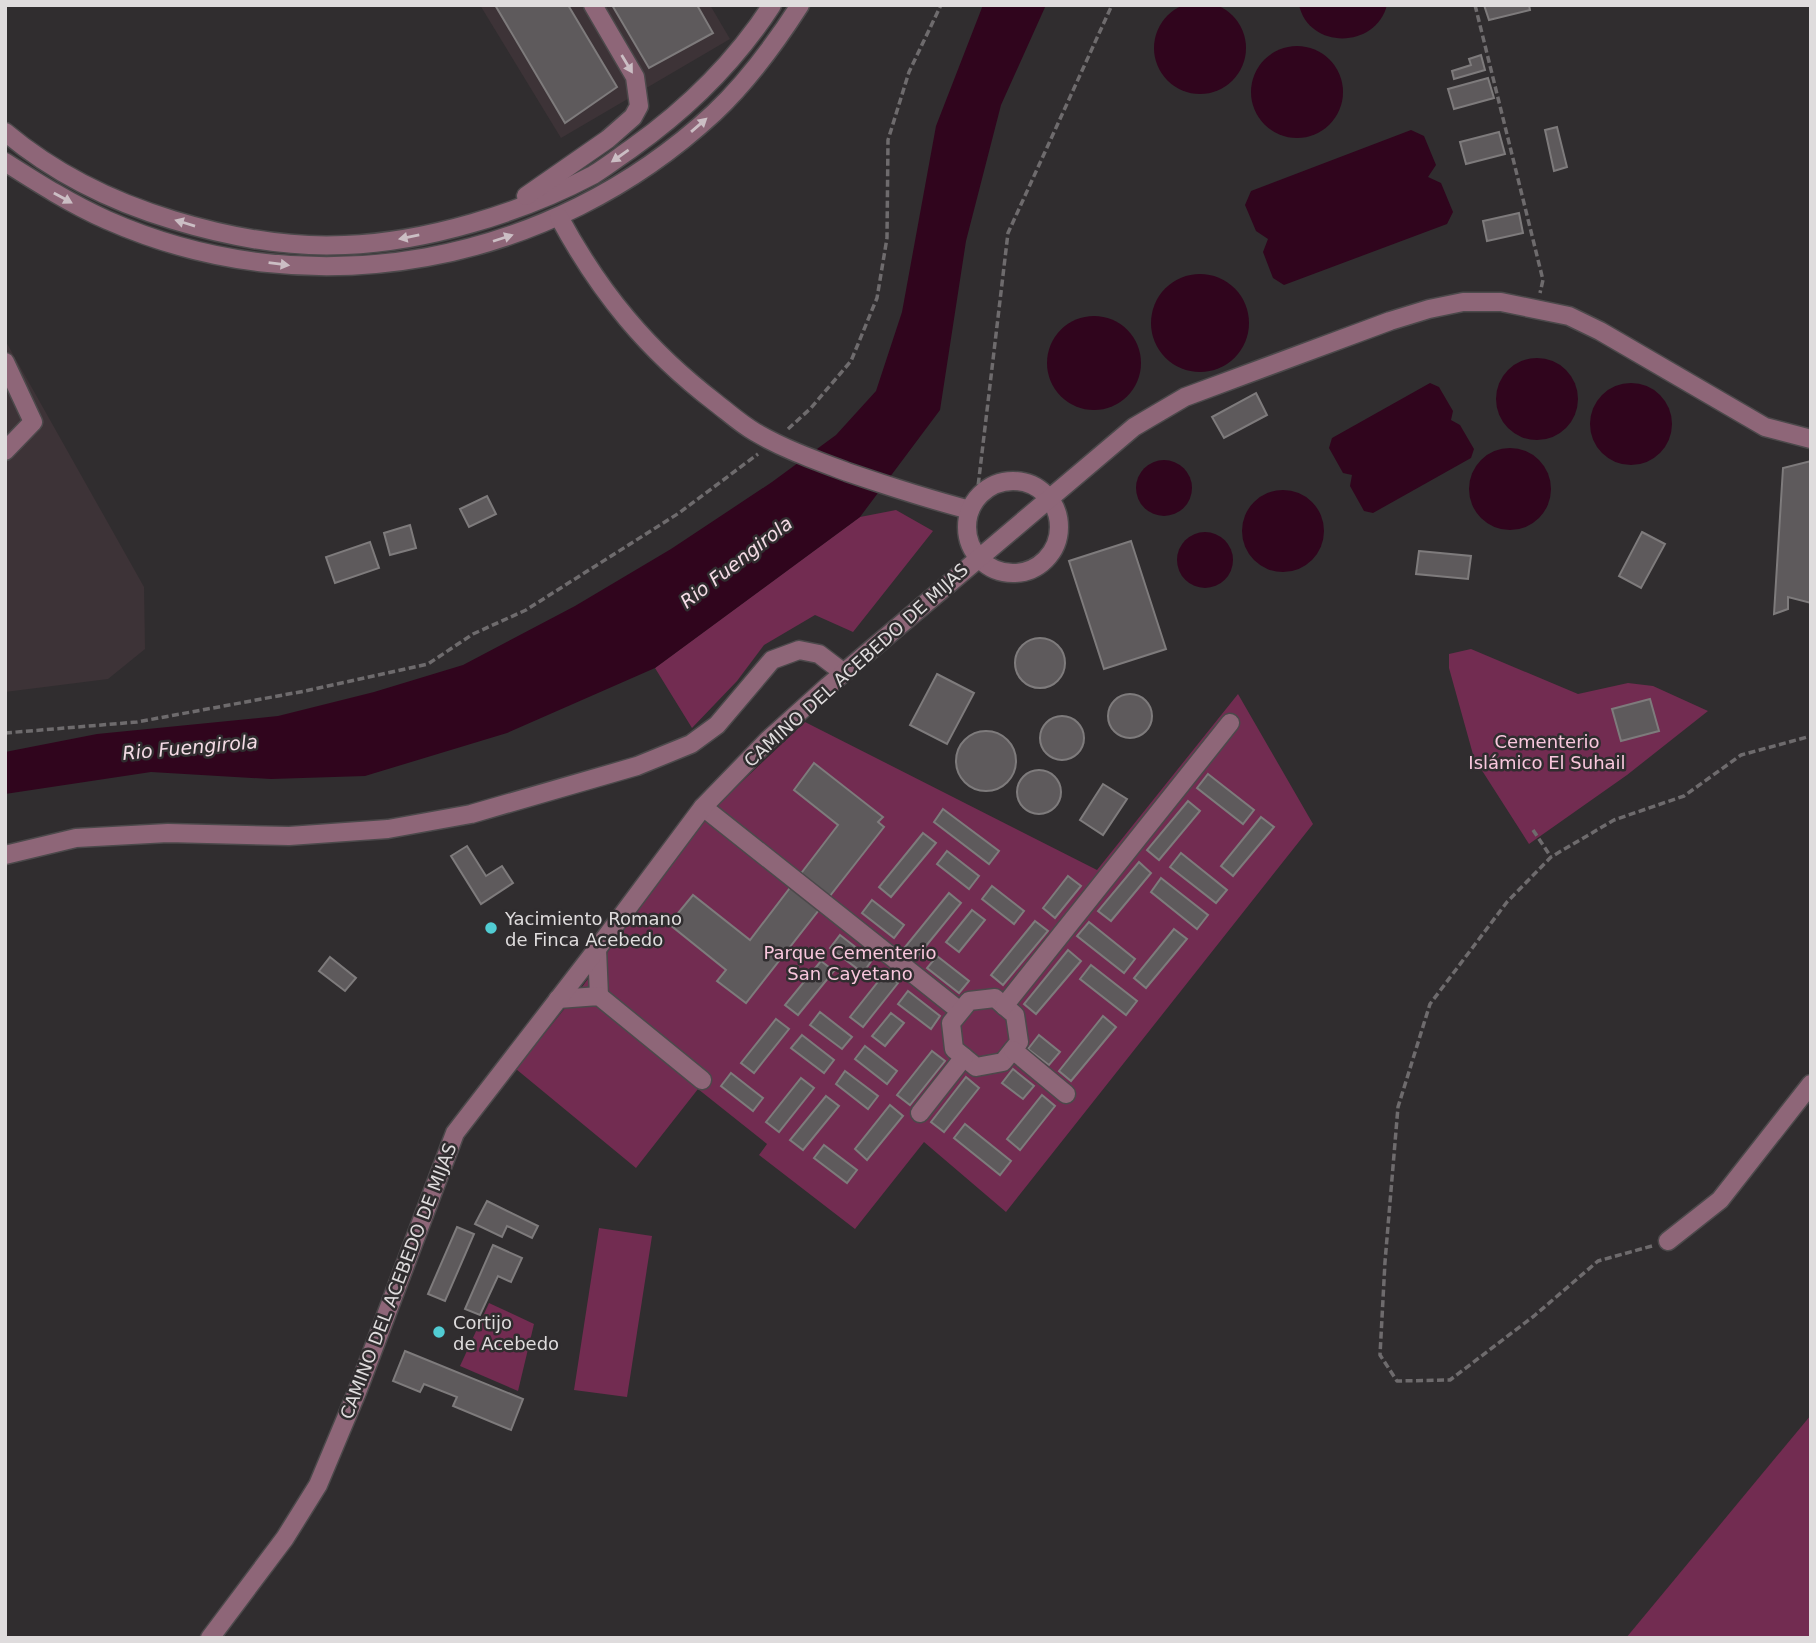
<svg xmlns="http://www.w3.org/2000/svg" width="1816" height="1643" font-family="'DejaVu Sans',sans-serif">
<rect width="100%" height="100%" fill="#302d2f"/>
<g fill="#3d3337">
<path d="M480 5H710L730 39 561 138Z"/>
<path d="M5 340 144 587 145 649 108 679 5 692Z"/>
</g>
<g fill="#722c51">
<path d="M896 510 933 531 853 632 815 615 764 645 737 681 692 728 655 668 860 517Z"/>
<path d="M1471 649 1578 694 1628 683 1653 686 1708 711 1627 775 1529 844 1474 758 1449 668V654Z"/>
<path d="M1238 694 1313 824 1006 1212 924 1142 855 1229 759 1155 767 1144 698 1089 636 1168 516 1069 582 987 712 810 805 722 1097 870Z"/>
<path d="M599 1228 652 1236 627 1397 574 1390Z"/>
<path d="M489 1303 534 1324 518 1391 460 1366Z"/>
<path d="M1811 1415V1638H1626Z"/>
</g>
<g fill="#30051d">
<circle cx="1200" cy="48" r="46"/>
<path d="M983 5H1046L1001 105 966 241 940 410 860 517 655 668 507 733 365 776 271 779 151 772 5 794V752L97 734 278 716 374 692 463 665 575 606 671 549 772 482 836 435 876 391 902 312 936 126Z"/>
<path d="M1299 5H1387C1376 49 1309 50 1299 5Z"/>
<circle cx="1297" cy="92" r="46"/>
<path d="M1411 130 1424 136 1436 165 1428 177 1441 183 1453 212 1447 224 1284 285 1273 278 1263 252 1268 239 1256 231 1245 205 1251 191Z"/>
<circle cx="1200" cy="323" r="49"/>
<circle cx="1094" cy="363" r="47"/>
<circle cx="1537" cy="399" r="41"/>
<circle cx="1631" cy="424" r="41"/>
<path d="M1430 383 1439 387 1453 411 1451 420 1460 425 1474 449 1471 458 1373 513 1364 511 1350 486 1352 475 1343 473 1329 448 1332 438Z"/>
<circle cx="1510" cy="489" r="41"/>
<circle cx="1164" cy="488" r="28"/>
<circle cx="1283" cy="531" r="41"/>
<circle cx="1205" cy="560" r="28"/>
</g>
<g fill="#5e5a5c" stroke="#7e7b7c" stroke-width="2">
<path d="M495 5H568L617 87 565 123Z"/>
<path d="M612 5H697L713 33 649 68Z"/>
<path d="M1484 5H1529L1530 10 1489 20Z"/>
<path d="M1481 55 1485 70 1454 79 1452 71 1471 65 1469 59Z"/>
<path d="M1488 78 1494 98 1454 109 1448 89Z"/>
<path d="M1557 127 1567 167 1554 171 1545 130Z"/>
<path d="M1499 132 1505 154 1466 164 1460 142Z"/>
<path d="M1519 213 1523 233 1487 241 1483 221Z"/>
<path d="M1256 393 1267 415 1224 438 1212 417Z"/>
<path d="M1811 461V603L1788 597V609L1774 614 1783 468Z"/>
<path d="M487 496 496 514 469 527 460 509Z"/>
<path d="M410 525 416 548 390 555 384 533Z"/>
<path d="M1642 532 1665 544 1641 588 1619 576Z"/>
<path d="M1131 541 1166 649 1104 669 1069 561Z"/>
<path d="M370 542 379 568 335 583 326 557Z"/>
<path d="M1419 551 1471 556 1468 579 1416 574Z"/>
<circle cx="1040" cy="663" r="25"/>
<path d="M937 674 974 693 947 744 910 725Z"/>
<circle cx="1130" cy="716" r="22"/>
<path d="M1650 699 1659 731 1621 741 1612 709Z"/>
<circle cx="1062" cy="738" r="22"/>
<circle cx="986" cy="761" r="30"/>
<path d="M814 763 883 817 878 822 884 827 746 1003 717 981 726 970 669 924 693 895 750 940 838 825 794 790Z"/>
<circle cx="1039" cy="792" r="22"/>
<path d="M1208 774 1254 810 1243 824 1197 788Z"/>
<path d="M1103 784 1127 799 1103 835 1080 820Z"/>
<path d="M1188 801 1200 811 1159 860 1147 850Z"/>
<path d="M943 809 999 851 989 864 934 822Z"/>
<path d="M1261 817 1274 827 1233 876 1221 866Z"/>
<path d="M923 833 936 843 891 897 879 887Z"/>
<path d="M467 846 486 876 502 866 513 883 481 904 451 856Z"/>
<path d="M947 851 979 876 969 889 937 864Z"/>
<path d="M1181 853 1227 890 1216 903 1170 867Z"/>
<path d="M1139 862 1151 873 1111 921 1098 911Z"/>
<path d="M1068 876 1081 886 1055 918 1043 908Z"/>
<path d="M1161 878 1208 915 1197 929 1151 892Z"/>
<path d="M992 886 1024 911 1014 924 982 899Z"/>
<path d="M949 893 961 903 917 957 905 947Z"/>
<path d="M872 900 904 925 894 938 862 913Z"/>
<path d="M972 910 985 920 959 952 946 942Z"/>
<path d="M1035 921 1048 931 1003 985 991 975Z"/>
<path d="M1089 922 1135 959 1124 973 1077 936Z"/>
<path d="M1174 929 1187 939 1146 988 1134 978Z"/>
<path d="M840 935 872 960 863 973 830 948Z"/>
<path d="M1068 950 1081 961 1036 1014 1024 1004Z"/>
<path d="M937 956 969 981 959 993 927 968Z"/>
<path d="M330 957 356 978 345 991 319 971Z"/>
<path d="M821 961 834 971 798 1015 785 1005Z"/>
<path d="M1091 965 1137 1001 1126 1015 1080 979Z"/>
<path d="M885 973 898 983 863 1027 850 1017Z"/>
<path d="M908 991 940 1016 931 1029 898 1004Z"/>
<path d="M820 1012 852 1037 842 1049 810 1025Z"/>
<path d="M891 1013 904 1023 885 1046 872 1036Z"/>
<path d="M1103 1016 1116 1027 1071 1081 1059 1071Z"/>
<path d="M776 1019 789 1029 754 1073 741 1063Z"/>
<path d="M802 1035 834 1060 824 1073 791 1048Z"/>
<path d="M1039 1035 1060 1052 1049 1065 1028 1049Z"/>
<path d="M865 1046 897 1071 887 1084 855 1059Z"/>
<path d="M932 1051 945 1061 910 1105 897 1095Z"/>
<path d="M1013 1069 1034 1086 1023 1099 1002 1083Z"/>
<path d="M845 1071 878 1096 868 1109 836 1084Z"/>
<path d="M731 1073 763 1098 753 1111 721 1086Z"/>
<path d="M966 1077 979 1088 944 1132 931 1122Z"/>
<path d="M801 1078 814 1088 779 1132 766 1122Z"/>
<path d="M1042 1095 1055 1106 1020 1150 1007 1139Z"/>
<path d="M826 1096 839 1106 803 1150 790 1140Z"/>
<path d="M890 1105 903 1116 867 1160 855 1149Z"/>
<path d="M965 1124 1011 1161 1000 1175 954 1138Z"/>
<path d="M824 1145 857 1170 847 1183 814 1158Z"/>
<path d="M487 1201 538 1226 532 1238 507 1226 502 1237 475 1224Z"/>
<path d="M457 1227 474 1234 445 1301 428 1294Z"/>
<path d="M493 1245 522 1258 511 1282 498 1276 480 1315 465 1309Z"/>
<path d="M405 1351 523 1399 511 1430 453 1406 457 1397 424 1384 420 1392 393 1381Z"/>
</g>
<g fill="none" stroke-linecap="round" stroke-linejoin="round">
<g stroke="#4c494b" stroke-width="21">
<g id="minor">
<path d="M5 132C54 173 113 202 173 220 229 237 286 248 345 245 426 242 521 213 593 175 606 167 619 157 632 148 687 109 735 62 772 5"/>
<path d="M5 162C38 183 71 204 107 220 312 311 551 264 714 113 748 81 775 44 800 5"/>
<path d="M526 196 608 139 633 117 639 106 635 77 593 5"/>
<path d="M559 217C600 293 647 350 716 403 729 413 741 424 755 432 784 449 815 460 847 472 888 486 928 499 970 510"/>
<path d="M5 362 33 422 5 451"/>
<circle cx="1013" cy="527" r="46"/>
<path d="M703 807 960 1011"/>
<path d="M5 855 76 838 168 833 289 836 388 829 471 814 637 766 691 744 717 725 772 660 799 650 819 654 844 673"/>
<path d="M597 949 599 996"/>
<path d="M995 998 1015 1015 1019 1042 1003 1062 976 1067 954 1049 951 1023 969 1001Z"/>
<path d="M558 999 599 996 702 1080"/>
<path d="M1004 1006 1230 723"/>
<path d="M1013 1050 1066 1094"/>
<path d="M920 1113 964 1057"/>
<path d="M1668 1241 1720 1200 1811 1084"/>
<path d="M210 1638 285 1538 318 1485 357 1392 455 1133 597 949 703 807 768 740 828 686 1134 427 1185 397 1390 321 1429 309 1463 302H1501L1569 316 1600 331 1765 427 1811 439"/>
</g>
</g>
<g stroke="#6e6b6d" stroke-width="3.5" stroke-dasharray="7 3.5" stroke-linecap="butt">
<path d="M1475 5 1543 280 1540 293"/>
<path d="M788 429 811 408 851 361 877 298 887 238 888 140 909 72 941 5"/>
<path d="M977 495 1008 233 1112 5"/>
<path d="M5 733 137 722 305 691 428 664 473 634 526 610 679 513 758 454"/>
<path d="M1533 830 1551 857"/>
<path d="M1652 1246 1598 1261 1534 1316 1450 1380 1397 1381 1380 1355 1385 1262 1398 1107 1430 1004 1507 902 1551 857 1614 820 1684 796 1741 755 1811 736"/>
</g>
<use href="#minor" stroke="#8e6678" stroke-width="18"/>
</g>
<defs><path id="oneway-solid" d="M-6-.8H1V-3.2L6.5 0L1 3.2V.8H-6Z" transform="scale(1.75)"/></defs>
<g fill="#cbbec4">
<use href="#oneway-solid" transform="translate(627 64) rotate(59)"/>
<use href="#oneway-solid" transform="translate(699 125) rotate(-41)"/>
<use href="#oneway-solid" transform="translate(620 156) rotate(145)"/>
<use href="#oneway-solid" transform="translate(63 198) rotate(29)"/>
<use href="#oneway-solid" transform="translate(185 223) rotate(-163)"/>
<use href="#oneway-solid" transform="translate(409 237) rotate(168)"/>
<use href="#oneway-solid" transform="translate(503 238) rotate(-18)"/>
<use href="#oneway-solid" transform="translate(279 264) rotate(7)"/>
</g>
<g fill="#51ccd3" stroke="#302d2f" stroke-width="2.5">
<circle cx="491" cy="928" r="7"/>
<circle cx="439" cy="1332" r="7"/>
</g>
<g text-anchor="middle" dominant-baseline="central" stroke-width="5" stroke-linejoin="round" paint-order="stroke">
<g font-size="18" fill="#dfdcdd" stroke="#302d2f">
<text transform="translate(856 665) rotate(-42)">CAMINO DEL ACEBEDO DE MIJAS</text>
<text transform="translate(398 1281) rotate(-69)">CAMINO DEL ACEBEDO DE MIJAS</text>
</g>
<g font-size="18" fill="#f9c7dd" stroke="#302d2f">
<text x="1547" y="741">Cementerio<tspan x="1547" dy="21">Islámico El Suhail</tspan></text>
<text x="850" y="952">Parque Cementerio<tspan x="850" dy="21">San Cayetano</tspan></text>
</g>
<g font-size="18" fill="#dfdcdd" stroke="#302d2f" text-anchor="start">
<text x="505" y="918">Yacimiento Romano<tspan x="505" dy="21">de Finca Acebedo</tspan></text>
<text x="453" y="1322">Cortijo<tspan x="453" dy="21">de Acebedo</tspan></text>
</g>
<g font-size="19" font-style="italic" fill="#f4dbe5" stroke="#302d2f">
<text transform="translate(736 562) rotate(-38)">Rio Fuengirola</text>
<text transform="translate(190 747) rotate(-5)">Rio Fuengirola</text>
</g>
</g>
<rect width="1816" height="1643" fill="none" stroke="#dfdcdd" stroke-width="14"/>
</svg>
